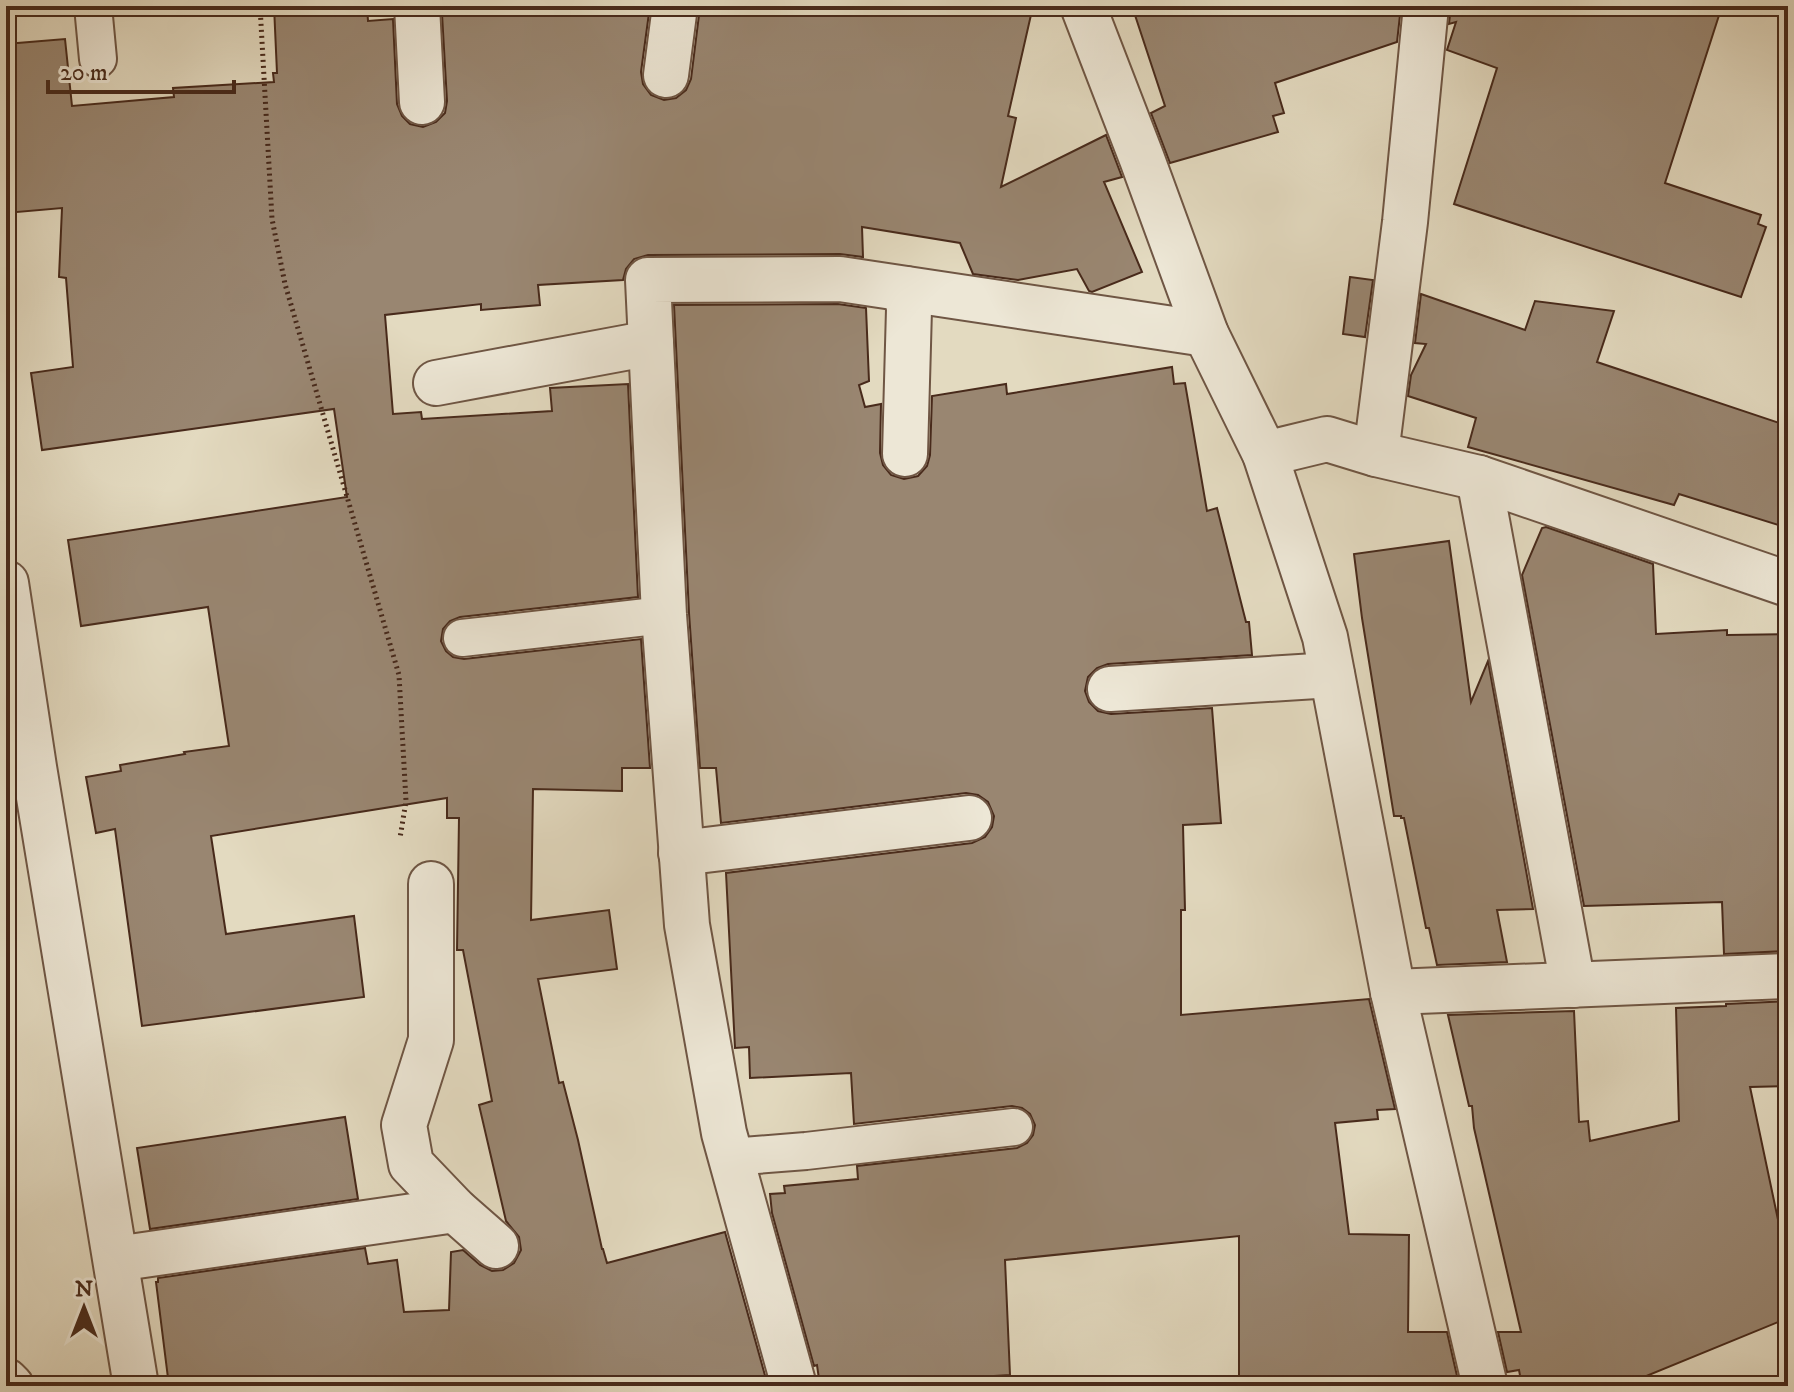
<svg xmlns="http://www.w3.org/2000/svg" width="1794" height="1392" font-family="'IM FELL DW Pica',serif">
<rect width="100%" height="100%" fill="#e3dac0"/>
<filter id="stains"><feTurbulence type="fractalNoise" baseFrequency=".0025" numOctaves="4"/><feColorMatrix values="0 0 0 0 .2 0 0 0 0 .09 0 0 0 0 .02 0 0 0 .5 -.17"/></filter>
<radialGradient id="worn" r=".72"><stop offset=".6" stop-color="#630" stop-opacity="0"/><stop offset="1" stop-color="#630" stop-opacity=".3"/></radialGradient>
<g fill="#998671" stroke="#482a1b" stroke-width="2">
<path d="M274 6H367L368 21 393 19 397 104 402 116 410 124 423 127 436 122 445 113 447 101 442 14 463 12V6H589L590 12 616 9 617 16 649 13 641 72 643 84 651 95 664 100 676 98 686 90 691 79 700 7 778 6 828 14V6H1033L1008 116 1016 118 1001 187 1106 135 1122 177 1104 182 1142 272 1092 292 1089 291 1077 269 1018 280 973 274 960 243 862 227 863 257 840 254 648 255 634 259 626 269 623 280 538 285 540 305 481 310V304L385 315 393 414 421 412 422 419 552 411 550 388 628 384 638 597 460 617 450 621 443 629 441 641 446 651 453 657 464 659 641 639 650 768H622V791L533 789 531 920 609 910 617 969 538 979 559 1083 563 1082 578 1140 602 1249H603L607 1263 725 1232 766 1379 743 1386H169L156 1282H158V1278L365 1248 368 1264 397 1260 404 1312 449 1310 451 1252 463 1250 480 1265 492 1271 503 1270 514 1263 521 1250 519 1237 506 1221 479 1105 492 1101 463 950H457L459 818H447V798L211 836 226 934 354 916 364 997 142 1026 115 829 96 833 86 777 121 771 120 765 185 754 184 752 229 746 208 607 81 626 68 540 347 497 334 409 42 450 31 373 73 367 66 278 59 277 62 208 6 213V44L65 39 72 106 174 97 173 88 274 82 273 73H277Z"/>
<path d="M1132 6H1401L1397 42 1275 83 1284 113 1273 116 1278 132 1170 163 1151 113 1165 106Z"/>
<path d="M1451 6H1722L1665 183 1761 215 1758 224 1766 227 1741 297 1454 204 1497 68 1447 50 1456 22 1449 24Z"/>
<path d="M1350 277 1373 280 1365 337 1343 334Z"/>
<path d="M1421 294 1525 330 1535 301 1614 311 1597 362 1788 426V528L1679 494 1674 505 1468 447 1476 418 1408 396 1411 375 1426 344 1415 343Z"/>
<path d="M838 304 866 308 869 381 859 385 865 407 881 404 880 453 883 465 891 475 904 479 918 476 927 466 930 455 932 396 1006 384 1007 394 1172 367 1174 384 1185 383 1207 511 1217 508 1246 622H1249L1252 655 1108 664 1097 668 1088 677 1085 691 1089 702 1098 711 1111 714 1212 708 1221 823 1183 825 1185 910H1181V1015L1369 999 1395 1109 1377 1110 1378 1119 1335 1123 1349 1234 1409 1235 1408 1332H1447L1457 1376 1433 1379 1432 1386H1239V1236L1005 1260 1010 1375 995 1376V1386H820L817 1365 814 1366 772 1213 770 1194 785 1193 784 1186 858 1179 857 1166 1017 1148 1027 1143 1033 1135 1035 1125 1030 1114 1022 1108 1012 1106 854 1124 851 1073 750 1078 749 1047 735 1048 726 873 972 843 985 837 992 827 994 816 988 802 978 795 966 793 721 823 716 768H700L689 613 674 305Z"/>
<path d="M1546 527 1653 564 1656 634 1727 630V635L1788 634V951L1724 954 1722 902 1584 906 1522 575 1542 528Z"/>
<path d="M1449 541 1471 702 1488 661 1533 909 1497 910 1507 962 1437 965 1429 928H1426L1404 818H1401V816H1394L1362 618 1354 554Z"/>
<path d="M1788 1001V1086L1750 1087 1788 1267V1318L1622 1386H1522L1519 1370 1507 1372 1498 1332H1521L1474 1128 1472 1106H1469L1448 1015 1574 1011 1579 1122 1588 1121 1590 1141 1679 1121 1676 1008 1726 1006V1004Z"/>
<path d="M345 1117 358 1199 150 1229 137 1148Z"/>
</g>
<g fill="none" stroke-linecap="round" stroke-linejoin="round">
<g stroke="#6f5644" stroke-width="40">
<g id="lane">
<path d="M93 6 98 59"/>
<path d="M462 638 664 615"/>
<path d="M731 1157 806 1151 1014 1127"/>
</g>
</g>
<g stroke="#6f5644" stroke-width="48">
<g id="street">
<path d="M417 6 422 102"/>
<path d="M1083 6 1142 159 1206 334 1265 454 1325 637 1393 992 1485 1386"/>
<path d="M666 75 675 6"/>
<path d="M436 383 651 343"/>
<path d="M905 454 909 309 906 289"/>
<path d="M1265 454 1327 439 1376 454 1479 478 1788 584"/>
<path d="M1376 454 1405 222 1426 6"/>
<path d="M1479 478 1573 985"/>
<path d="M6 583 34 767 136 1386"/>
<path d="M1110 689 1332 675"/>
<path d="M681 853 969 818"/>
<path d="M431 884V1040L404 1125 411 1164 455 1210 496 1246"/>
<path d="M1393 992 1788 976"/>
<path d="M116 1259 455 1210"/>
<path d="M6 1381 11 1386"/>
<path d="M794 1386 724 1133 687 925 664 615 648 280 840 279 1206 334"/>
</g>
</g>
<path stroke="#482a1b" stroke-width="5" stroke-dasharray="2 4" stroke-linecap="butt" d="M260 6 272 219 285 284 399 675 406 801 400 838"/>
<use href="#lane" stroke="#ede7d6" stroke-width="36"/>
<use href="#street" stroke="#ede7d6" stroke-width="44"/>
</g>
<rect width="1794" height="1392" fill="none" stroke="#e3dac0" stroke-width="32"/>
<rect x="8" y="8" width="1778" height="1376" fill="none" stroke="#482a1b" stroke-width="4"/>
<rect x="16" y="16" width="1762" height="1360" fill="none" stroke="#482a1b" stroke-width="2"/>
<g transform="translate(84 1308)" stroke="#ede7d6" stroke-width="6" paint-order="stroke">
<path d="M0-6L14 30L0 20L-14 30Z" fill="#482a1b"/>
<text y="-12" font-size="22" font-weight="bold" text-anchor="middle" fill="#482a1b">N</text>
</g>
<path d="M48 80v12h186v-12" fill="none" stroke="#482a1b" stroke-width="4"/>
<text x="60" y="80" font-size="24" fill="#482a1b" stroke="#ede7d6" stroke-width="6" paint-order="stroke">20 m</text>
<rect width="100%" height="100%" filter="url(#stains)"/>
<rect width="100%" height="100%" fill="url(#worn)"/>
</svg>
